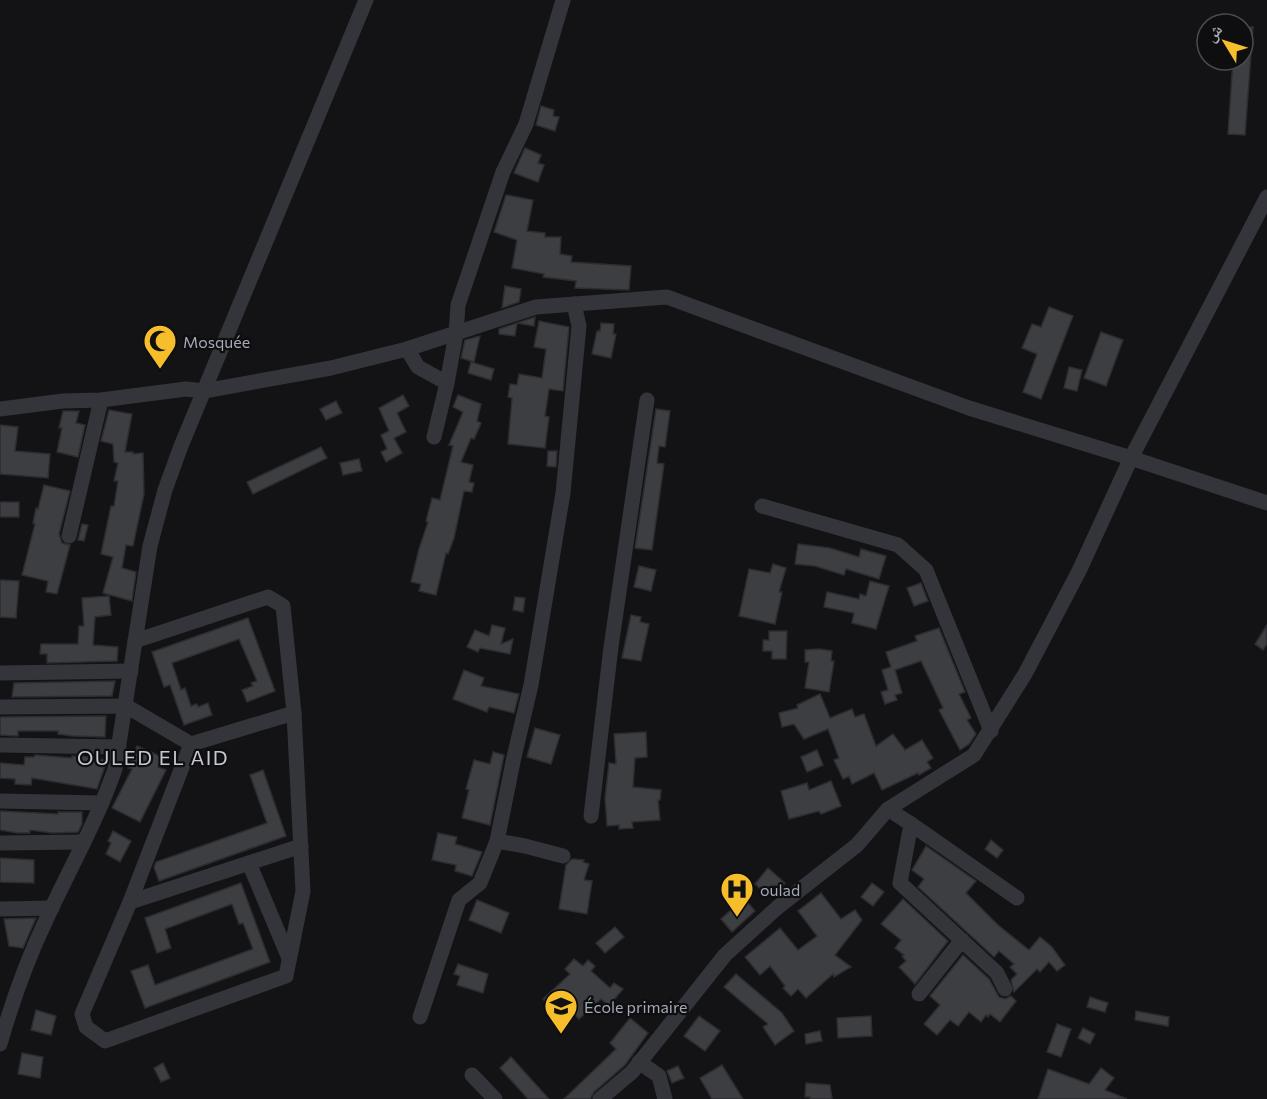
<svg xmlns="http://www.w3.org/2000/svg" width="1267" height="1099" font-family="Commissioner,'Noto Naskh Arabic',sans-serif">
<rect width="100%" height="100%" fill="#131315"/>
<g fill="#3d3e42" stroke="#2d2d31" stroke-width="1.5">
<path d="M1243 27H1253L1245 135 1228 134 1233 60H1243Z"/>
<path d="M541 106 554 110 553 116 559 117 555 131 536 125Z"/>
<path d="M525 148 541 155 538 163 544 165 538 182 514 173Z"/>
<path d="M506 195 533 200 527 231 545 233V237H561L560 254 572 256 571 262 631 266 629 290 575 288 576 281 543 277 544 274 512 268 517 240 494 232Z"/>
<path d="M505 286 521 289 519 302 502 308Z"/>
<path d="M1049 307 1073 316 1041 399 1023 392 1037 354 1022 348 1032 324 1041 327Z"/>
<path d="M535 317 534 326 517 323Z"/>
<path d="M539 321 569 327 563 391 549 389 545 416 549 417 545 448 508 444 512 398 508 397 510 384 517 385 519 374 542 378 546 349 534 347Z"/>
<path d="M517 323 515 336 499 334V329Z"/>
<path d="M601 323 614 324 613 334H616L611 358 592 354 597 331H600Z"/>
<path d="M1101 332 1123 340 1106 386 1084 378Z"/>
<path d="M480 336 474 362 461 358 465 340Z"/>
<path d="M471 362 494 369 491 380 468 373Z"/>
<path d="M1069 367 1082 370 1077 391 1064 388Z"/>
<path d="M403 395 409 406 397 413 406 432 394 438 402 453 386 462 381 452 387 449 381 435 389 431 379 408Z"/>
<path d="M458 395 481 404 477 421 481 423 474 439 471 438 461 462 473 465 469 482 474 483 472 492 464 491 454 538 448 554 446 553 436 595 419 591 421 584 411 582 419 549 428 522 426 521 432 498 440 500 453 446 449 445 463 412 453 407Z"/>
<path d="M336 401 342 413 326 420 320 409Z"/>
<path d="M656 409 670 411 665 447 659 446 657 463 664 464 652 550 635 548Z"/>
<path d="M109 410 132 414 125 452H133V454L143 453 144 494 133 546 126 545 122 568 136 572 132 601 103 593 113 557 101 554 111 506H114L118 481H114L118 463 114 462 113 444 101 441Z"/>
<path d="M63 411H79L76 423 85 425 78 457 57 452 62 428H59Z"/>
<path d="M0 425 18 427 15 451 50 454 48 478 0 474Z"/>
<path d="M321 447 327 458 253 494 247 482Z"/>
<path d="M548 451H557L556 467 547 466Z"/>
<path d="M359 459 362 471 343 475 340 463Z"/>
<path d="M44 485 70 491 59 534 62 543 70 545 57 594 46 592 48 581 22 575 35 524 33 523 36 508 38 509Z"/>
<rect x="0" y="502" width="19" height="15"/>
<path d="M82 524 88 525 84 541 78 540Z"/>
<path d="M798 544 830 548 859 557 861 549 886 556 879 579 846 569 844 575 815 566 795 564Z"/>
<path d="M773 564 786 568 779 592H782L775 624 739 616 749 569 770 573Z"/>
<path d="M639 566 656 570 651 591 634 587Z"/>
<path d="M0 580 19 581 16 618 0 617Z"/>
<path d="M870 581 889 586 876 629 852 623 854 613 824 607 827 592 859 599 860 594 866 596Z"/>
<path d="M921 583 928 601 914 606 907 588Z"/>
<path d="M109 596 111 615 95 617 93 645 118 647 117 661 47 663V654H40L41 644H78L79 626H84L82 598Z"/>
<path d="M515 597 525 598 523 612 513 610Z"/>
<path d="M631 615 641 617 640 622 649 624 641 661 622 658Z"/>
<path d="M248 618 275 691 247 702 242 690 253 686 251 683 257 681 239 639 172 663 181 690 185 688 191 706 197 704 198 707 208 703 212 715 184 725 170 685 164 687 152 652Z"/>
<path d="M492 625 505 628 501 644 513 639 510 654 480 648 478 652 467 647 475 630 489 636Z"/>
<path d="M1267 625V644L1263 650 1255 644Z"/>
<path d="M939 628 965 692 959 694 971 718 967 720 976 734 969 744 960 750 939 710 943 708 921 661 895 670 902 693 895 695 897 700 885 704 881 692 888 690 882 670 891 667 886 652 917 641 915 636Z"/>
<path d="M769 631H787L786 659H772V651H763V640H769Z"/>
<path d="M819 649 832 651 831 661H834L829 692 805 688 809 662H805V650Z"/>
<path d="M464 670 484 678 481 686 519 694 514 713 489 707 487 712 453 699Z"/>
<path d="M115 681 112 696 12 697 14 683Z"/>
<path d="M820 694 830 718 852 709 855 717 864 714 876 746 893 734 905 750 922 740 933 758 927 762 931 768 919 775 918 773 882 790 874 773 852 784 849 776 843 779 834 760 839 758 828 729 804 739 794 724 782 727 779 713 798 708 797 705Z"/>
<path d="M106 716 105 737 73 736 58 734V731H18V736L0 735V717Z"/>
<path d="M535 728 560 735 551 764 527 757Z"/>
<path d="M646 732 647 757 635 758 633 787 661 790 660 800H658L660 820 632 822 633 828 619 829V825L607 826 605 798 609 763 616 764 614 734Z"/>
<path d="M137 746 162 757 158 767 166 770 140 822 112 808 132 769 128 768Z"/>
<path d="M817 750 823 765 807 772 801 757Z"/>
<path d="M493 752 504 755 490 825 462 818 469 790 466 789 474 760 490 764Z"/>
<path d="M35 755 72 758V756H82L107 760 97 789 32 778 31 785 15 784V779L0 778V763L24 765 25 757H34Z"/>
<path d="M263 770 286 836 159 881 154 867 156 862 267 823 250 775Z"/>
<path d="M831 781 841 806 821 814 819 811 789 819 781 791 807 783 809 790Z"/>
<path d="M0 811 58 814V812H82V824L78 832 53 833 30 830V833H18L0 830Z"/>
<path d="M113 831 131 841 120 862 106 854 111 843 108 841Z"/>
<path d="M438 833 457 837 455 844 482 852 472 876 455 871 456 865 432 860Z"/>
<path d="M991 840 1003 850 997 858 985 849Z"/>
<path d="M926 846 976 881 966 893 998 925 1029 950 1040 937 1052 947 1065 965 1057 971 1049 962 1040 972 1037 969 1014 992 1011 980 1017 974 1010 967 1014 964 999 951 994 957 918 887 924 879 912 870Z"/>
<path d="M0 858 34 860V883L0 882Z"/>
<path d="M572 859 584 860 583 862 589 864 584 880 592 881 587 914 559 909 566 865Z"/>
<path d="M768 868 785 883 780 890 774 885 766 894 755 884Z"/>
<path d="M241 883 270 962 145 1008 131 971 148 965 155 985 253 949 243 923 239 924 232 904 165 929 171 948 157 953 145 918Z"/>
<path d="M872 883 884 892 873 906 861 897Z"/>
<path d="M821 893 841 919 855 910 862 920 835 955 851 967 834 977 833 974 806 998 798 989 791 996 783 988 785 986 770 966 760 975 745 957 780 928 798 950 817 936 798 911Z"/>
<path d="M744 898 755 911 732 932 721 919Z"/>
<path d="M903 899 948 941 915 984 899 967 906 961 902 956 904 955 895 948 901 940 881 924Z"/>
<path d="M477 900 509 913 501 933 469 920Z"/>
<path d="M36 918 23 948 9 946 4 919Z"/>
<path d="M615 927 624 937 605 953 596 943Z"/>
<path d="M963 955 989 979 999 997 1005 999 1011 996 1016 1001 1000 1022 990 1014 988 1017 986 1015 981 1022 969 1012 958 1026 950 1020 937 1035 924 1024 940 1005 930 996Z"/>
<path d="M574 959 583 966 588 960 595 966 591 971 610 988 614 983 623 989 609 1006 601 999 579 1019 573 1013 568 1018 561 1012 557 1015 543 999 570 974 565 969Z"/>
<path d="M458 964 488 974 483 993 457 985 460 976 454 974Z"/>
<path d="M736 974 782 1013 794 1031 775 1045 763 1027 768 1024 724 987Z"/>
<path d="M1090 997 1108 1003 1105 1012 1087 1007Z"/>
<path d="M36 1010 56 1016 51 1035 31 1030Z"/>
<path d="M1136 1011 1169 1017 1168 1026 1135 1020Z"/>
<path d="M699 1016 720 1031 705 1051 684 1036Z"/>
<path d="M871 1016 872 1036 838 1038 837 1018Z"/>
<path d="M630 1018 648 1033 625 1065 594 1092 590 1099H564L616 1049 610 1043Z"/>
<path d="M1057 1024 1071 1029 1061 1057 1047 1052Z"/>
<path d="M1083 1028 1095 1034 1090 1044 1078 1038Z"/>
<path d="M820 1031 822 1041 806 1044 805 1034Z"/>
<path d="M22 1053 43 1057 40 1078 18 1074Z"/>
<path d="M511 1057 549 1099H528L500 1068Z"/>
<path d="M163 1063 170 1078 161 1082 154 1068Z"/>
<path d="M722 1065 743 1099H712L700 1078Z"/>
<path d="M678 1066 684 1078 672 1083 667 1071Z"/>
<path d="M1101 1068 1114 1078 1105 1090 1127 1099H1038L1048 1069 1089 1084Z"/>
<path d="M806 1083 830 1085 832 1099H810V1097H805Z"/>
</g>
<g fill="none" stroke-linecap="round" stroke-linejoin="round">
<g stroke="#34353a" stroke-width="15">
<path d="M407 349 418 367 447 383"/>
<path d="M0 409 63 401 101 400 186 389 204 391 331 368 407 349 536 307 667 297 969 408 1131 458 1267 503"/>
<path d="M434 437 447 383 456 334 458 305 503 172 526 124 563 0"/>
<path d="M762 506 898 545 926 570 991 731"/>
<path d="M69 536 101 400"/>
<path d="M0 673 131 671"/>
<path d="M0 707 126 706 191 744 130 902 82 1014 86 1027 105 1041 286 976 303 891 294 713 283 606 268 597 135 641"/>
<path d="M191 744 294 713"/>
<path d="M0 745 119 747"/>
<path d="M0 801 102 803"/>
<path d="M888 809 911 824 900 883 997 973 1005 989"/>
<path d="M591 816 611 647 647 400"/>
<path d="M911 824 1017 898"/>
<path d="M497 841 525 846 563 856"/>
<path d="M0 843 83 842"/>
<path d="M249 863 289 958"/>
<path d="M130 902 301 846"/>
<path d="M0 909 52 908"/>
<path d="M919 994 962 940"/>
<path d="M420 1017 459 900 480 883 497 841 514 757 531 685 563 493 579 326 574 304"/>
<path d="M0 1044C12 1002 27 960 46 920 69 870 97 821 115 769L150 546 165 490 181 446 366 0"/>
<path d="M639 1062 659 1076 665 1099"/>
<path d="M472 1075 495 1099"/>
<path d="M600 1099 632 1072 725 955 778 907 857 845 888 809 974 755 1025 674 1079 571 1131 458 1267 197"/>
</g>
</g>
<defs>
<g id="mosque-pin" transform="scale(1.725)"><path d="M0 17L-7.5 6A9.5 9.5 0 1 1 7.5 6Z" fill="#f6be2a" stroke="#0e0e10"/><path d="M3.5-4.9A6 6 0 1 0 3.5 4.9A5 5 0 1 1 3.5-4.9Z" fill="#111"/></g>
<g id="hospital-pin" transform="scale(1.725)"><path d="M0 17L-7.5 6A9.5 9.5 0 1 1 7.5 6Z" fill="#f6be2a" stroke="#0e0e10"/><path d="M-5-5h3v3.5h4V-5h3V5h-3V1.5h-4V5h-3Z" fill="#111"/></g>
<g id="school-pin" transform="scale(1.725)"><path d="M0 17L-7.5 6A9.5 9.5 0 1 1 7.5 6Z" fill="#f6be2a" stroke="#0e0e10"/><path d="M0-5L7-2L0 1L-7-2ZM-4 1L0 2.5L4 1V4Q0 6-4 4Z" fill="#111"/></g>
</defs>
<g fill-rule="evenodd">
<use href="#mosque-pin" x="160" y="341"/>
<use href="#hospital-pin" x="737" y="889"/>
<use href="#school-pin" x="561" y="1006"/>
</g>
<g text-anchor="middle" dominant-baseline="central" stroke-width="4.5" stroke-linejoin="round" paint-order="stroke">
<g font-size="16" fill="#a4a9b6" stroke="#0e0e10" text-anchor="start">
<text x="183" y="341">Mosquée</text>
<text x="760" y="889">oulad</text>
<text x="584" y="1006">École primaire</text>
</g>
<g font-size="20" letter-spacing="1.5" fill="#c5c8d2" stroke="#0e0e10">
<text x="153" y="757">OULED EL AID</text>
</g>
</g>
<g transform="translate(1225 42) rotate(308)"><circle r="28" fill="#0e0e10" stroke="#4a4c52" stroke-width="1.5"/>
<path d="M0-4.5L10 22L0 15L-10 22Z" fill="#f6be2a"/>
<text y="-9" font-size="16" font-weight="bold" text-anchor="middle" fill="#a4a9b6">ش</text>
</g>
</svg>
